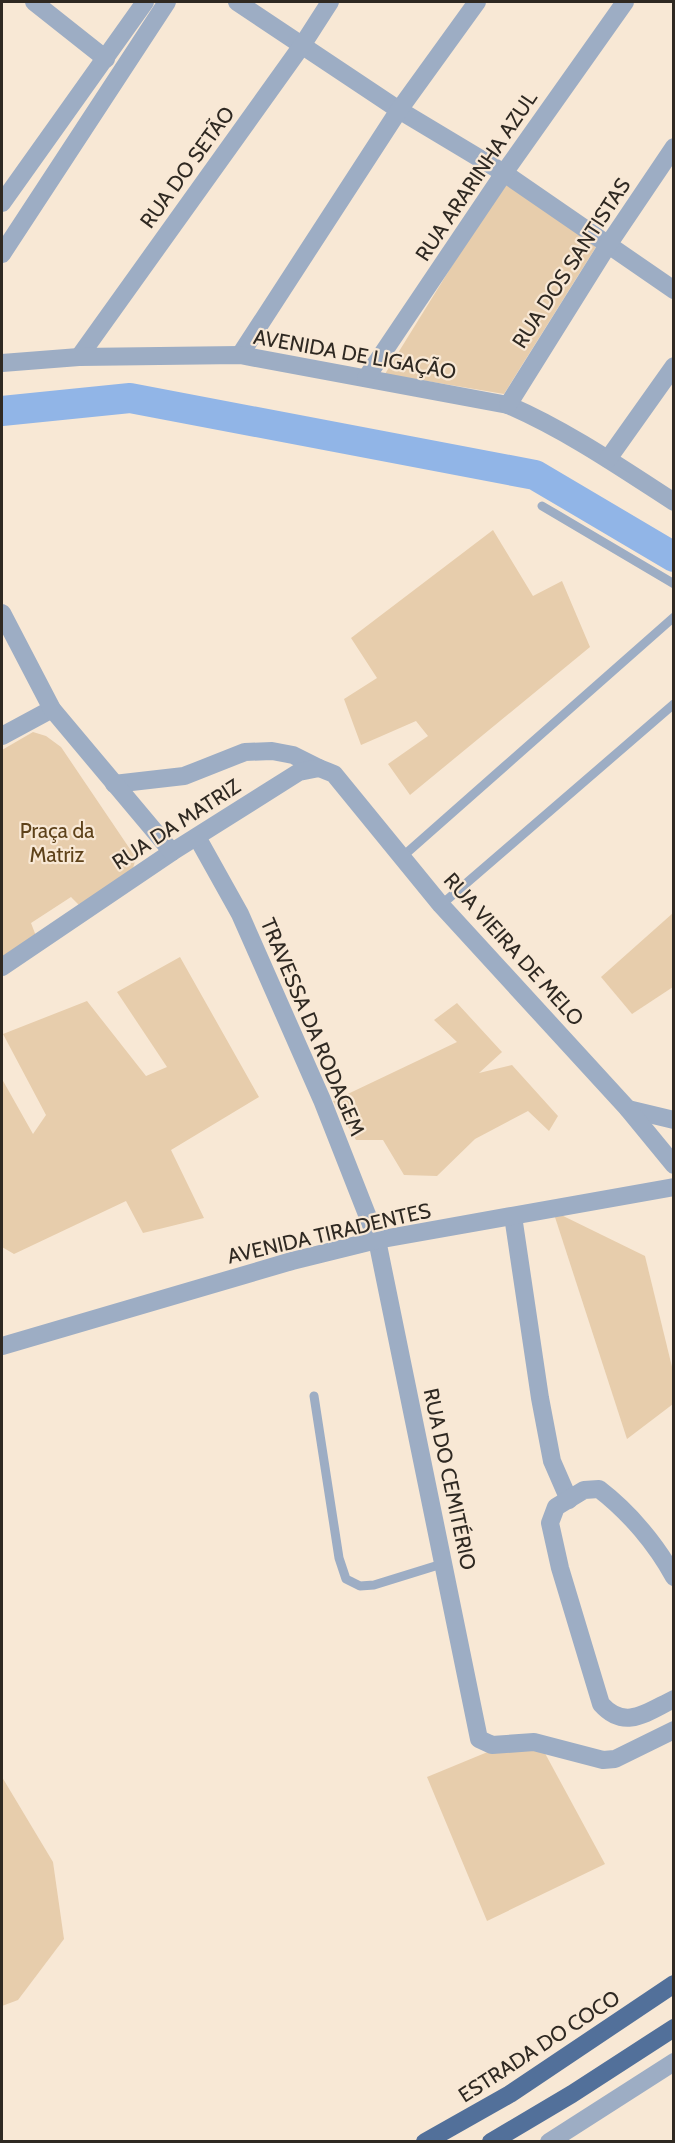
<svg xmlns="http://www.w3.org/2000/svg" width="675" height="2143" font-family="Cabin,sans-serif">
<rect width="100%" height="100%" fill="#f8e8d5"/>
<g fill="#e7cdac">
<path d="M505 180 596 247 504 394 385 374Z"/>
<path d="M493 530 533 596 562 581 590 647 410 795 388 764 428 736 416 721 361 745 344 699 377 678 351 638Z"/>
<path d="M33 732 46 736 61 747 136 858 131 875 82 908 71 897 31 923 36 936 2 958V750Z"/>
<path d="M673 913V987L632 1014 601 977Z"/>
<path d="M180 957 259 1097 171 1150 204 1218 143 1233 126 1201 14 1254 2 1247V1079L33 1134 46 1115 3 1034 87 1001 146 1076 167 1067 117 992Z"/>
<path d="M457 1003 502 1052 479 1073 512 1065 558 1116 549 1131 528 1111 475 1139 437 1176 404 1175 383 1140H356L333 1101 457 1042 434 1020Z"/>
<path d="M553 1211 645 1256 673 1371V1404L627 1439Z"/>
<path d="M534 1733 605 1864 487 1921 427 1777Z"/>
<path d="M2 1777 53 1862 64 1939 18 2000 2 2006Z"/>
</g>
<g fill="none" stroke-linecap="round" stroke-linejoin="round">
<path stroke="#91b5e7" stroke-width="30" d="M2 411 130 398 535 475 674 557"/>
<g stroke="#9dadc4" stroke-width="9">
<path d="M542 506 674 584"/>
<path d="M403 856 674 617"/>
<path d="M441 905 674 704"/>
<path d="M314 1396 339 1558 346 1579 360 1586 374 1585 445 1563"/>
</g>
<g stroke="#9dadc4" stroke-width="18">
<path d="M34 2 106 59"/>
<path d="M237 2 399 110 504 173 674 290"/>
<path d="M2 254 167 2"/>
<path d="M240 355 399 110 477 2"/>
<path d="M79 357 303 44 330 2"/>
<path d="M2 363 79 357 240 355 508 405C566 430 620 467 674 502"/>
<path d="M366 378 504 173 625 2"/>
<path d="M508 405 608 245 674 147"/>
<path d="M608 459 674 366"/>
<path d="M2 736 52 709"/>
<path d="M114 784 184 776 245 752 272 751 293 755 319 768"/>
<path d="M197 837 240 914 322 1100 377 1240 479 1739 492 1745 534 1742 603 1760 615 1759 674 1730"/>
<path d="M2 967 172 852"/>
<path d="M628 1109 674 1120"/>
<path d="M513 1216 540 1398 552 1461 569 1500"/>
<path d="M674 1577C656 1544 629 1512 599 1489L584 1490 556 1507 550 1523 560 1568 601 1704C625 1731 647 1712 674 1699"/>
</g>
<g stroke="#9dadc4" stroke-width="18">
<path d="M2 203 145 2"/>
<path d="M2 613 52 709 172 852 299 772 319 768 334 774 441 905 628 1109 674 1165"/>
<path d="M2 1346 292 1261 377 1240 674 1187"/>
<path d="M549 2142 674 2062"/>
</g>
<g stroke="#52709a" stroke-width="18">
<path d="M425 2142 510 2094 674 1984"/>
<path d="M491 2142 572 2094 674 2028"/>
</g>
</g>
<g text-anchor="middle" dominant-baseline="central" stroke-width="4.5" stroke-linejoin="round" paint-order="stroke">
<g font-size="21" fill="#2f2922" stroke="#f8e8d5">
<text transform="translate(187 167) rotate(-54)">RUA DO SETÃO</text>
<text transform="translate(476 176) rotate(-56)">RUA ARARINHA AZUL</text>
<text transform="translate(571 263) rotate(-57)">RUA DOS SANTISTAS</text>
<text transform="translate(355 354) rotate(10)">AVENIDA DE LIGAÇÃO</text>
<text transform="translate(176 824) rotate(-33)">RUA DA MATRIZ</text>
<text transform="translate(514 949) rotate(48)">RUA VIEIRA DE MELO</text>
<text transform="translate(313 1027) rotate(67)">TRAVESSA DA RODAGEM</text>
<text transform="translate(329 1233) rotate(-13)">AVENIDA TIRADENTES</text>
<text transform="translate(450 1479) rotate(78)">RUA DO CEMITÉRIO</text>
<text transform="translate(539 2046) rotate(-33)">ESTRADA DO COCO</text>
</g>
<g font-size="21" fill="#5e421a" stroke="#f8e8d5">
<text x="57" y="830">Praça da<tspan x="57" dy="24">Matriz</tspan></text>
</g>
</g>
<rect width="675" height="2143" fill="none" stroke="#2f2922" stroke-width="6"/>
</svg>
